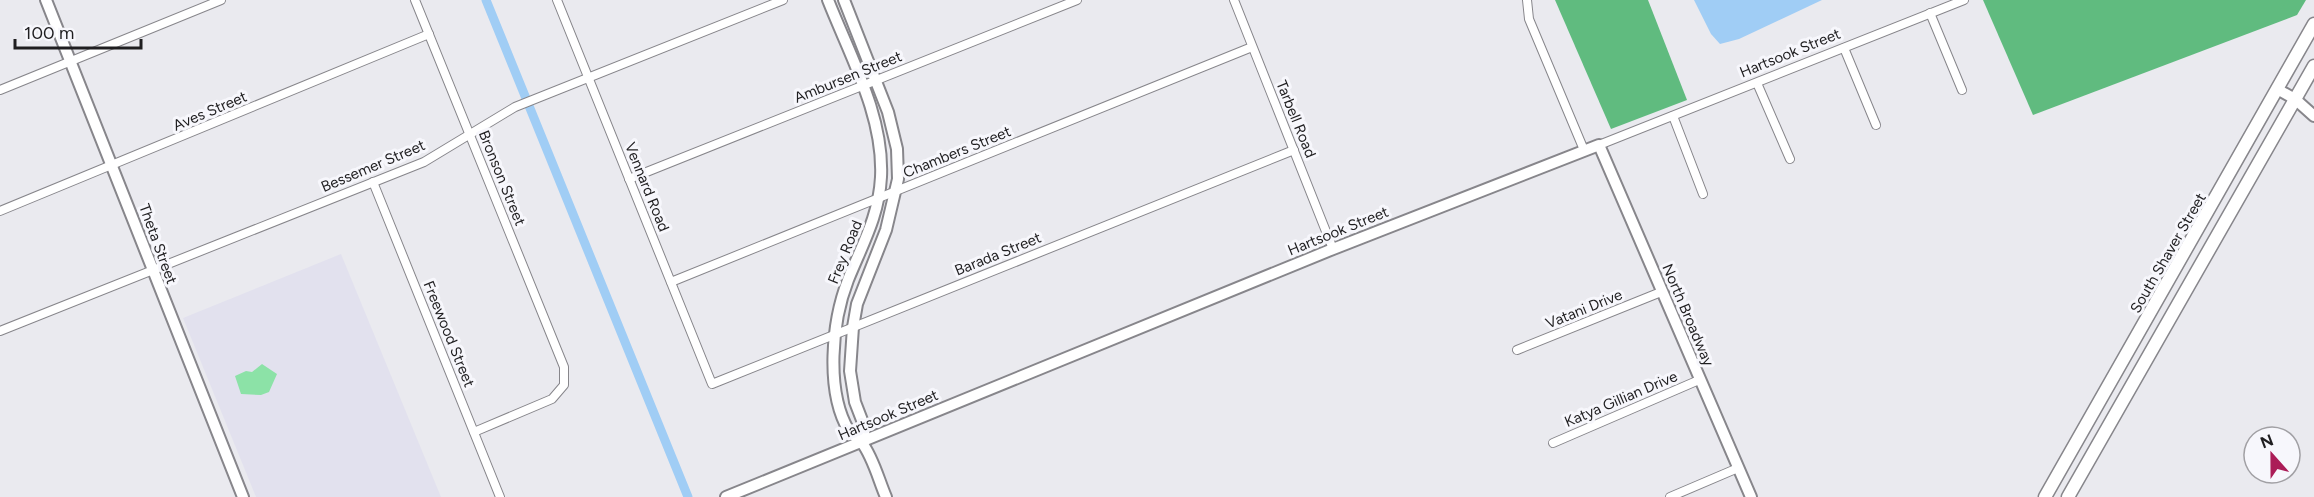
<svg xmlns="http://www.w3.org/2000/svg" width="2314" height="497" font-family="Figtree,sans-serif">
<rect width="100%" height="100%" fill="#eaeaef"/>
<path fill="#e2e1ee" d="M341 254 441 497H256L183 318Z"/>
<path fill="#8ce2a7" d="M262 364 277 374 269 392 261 395 241 394 235 376 246 371 252 372Z"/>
<g fill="#60bb7f">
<path d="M1555 0H1648L1687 100 1611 129Z"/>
<path d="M1983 0H2306L2297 15 2033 115Z"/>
</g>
<path fill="#a0cdf5" d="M1694 0H1822L1739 39 1720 44 1711 34Z"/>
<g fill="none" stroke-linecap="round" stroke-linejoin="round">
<path stroke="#a0cdf5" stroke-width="9" d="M486 0 688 497"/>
<g stroke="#87868b" stroke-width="10">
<g id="minor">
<path d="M415 0 564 367V385L552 399 474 432"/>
<path d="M557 0 712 384 1294 150"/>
<path d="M1234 0 1333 249"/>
<path d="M1527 0 1529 19 1584 150"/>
<path d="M1930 13 1962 90"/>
<path d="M1844 48 1876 125"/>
<path d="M1757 83 1790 159"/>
<path d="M0 90 221 0"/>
<path d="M1673 116 1703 194"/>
<path d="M1599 145 1964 0"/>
<path d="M629 179 1077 0"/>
<path d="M373 182 500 497"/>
<path d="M0 211 429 34"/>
<path d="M671 282 1252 47"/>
<path d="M0 331 424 162 515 107 783 0"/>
<path d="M1517 350 1661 292"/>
<path d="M1553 443 1699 380"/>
<path d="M1670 497 1738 468"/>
</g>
</g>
<g stroke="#87868b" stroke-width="14">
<g id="tertiary">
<path d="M46 0 243 497"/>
<path d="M828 0C850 56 884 116 881 177 879 216 862 245 848 280 832 321 825 391 849 431 852 436 859 438 862 443 873 457 879 481 886 497"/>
<path d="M844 0 888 112 897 149 898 179 886 230 857 304 853 327 850 371 855 402 865 428 862 443"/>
<path d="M2277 89 2295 99 2314 116"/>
<path d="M726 497 1333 249 1599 145 1751 497"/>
</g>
</g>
<g stroke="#87868b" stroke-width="15">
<g id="primary">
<path d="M2045 497 2314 24"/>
<path d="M2068 497 2314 66"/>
</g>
</g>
<use href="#minor" stroke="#fff" stroke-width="8"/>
<use href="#tertiary" stroke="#fff" stroke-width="10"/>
<use href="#primary" stroke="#fff" stroke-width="12"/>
</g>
<g text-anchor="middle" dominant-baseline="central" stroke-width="6" stroke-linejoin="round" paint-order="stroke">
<g font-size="15" fill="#1f1e20" stroke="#f7f7fc">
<text transform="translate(1790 53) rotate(-22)">Hartsook Street</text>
<text transform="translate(848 77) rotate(-22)">Ambursen Street</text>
<text transform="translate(210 111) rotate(-23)">Aves Street</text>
<text transform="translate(1296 119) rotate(68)">Tarbell Road</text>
<text transform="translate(957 152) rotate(-22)">Chambers Street</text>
<text transform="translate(373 166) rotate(-23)">Bessemer Street</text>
<text transform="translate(502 178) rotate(68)">Bronson Street</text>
<text transform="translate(647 187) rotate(68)">Vennard Road</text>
<text transform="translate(1338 231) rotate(-22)">Hartsook Street</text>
<text transform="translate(158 244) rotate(70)">Theta Street</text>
<text transform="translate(845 252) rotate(-68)">Frey Road</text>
<text transform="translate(2168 253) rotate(-60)">South Shaver Street</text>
<text transform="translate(998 254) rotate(-22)">Barada Street</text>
<text transform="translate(1584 309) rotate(-22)">Vatani Drive</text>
<text transform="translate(1688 315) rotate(67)">North Broadway</text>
<text transform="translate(449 334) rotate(68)">Freewood Street</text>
<text transform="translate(1621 399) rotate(-23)">Katya Gillian Drive</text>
<text transform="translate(888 415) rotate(-23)">Hartsook Street</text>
</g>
</g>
<g transform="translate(2272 455) rotate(339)"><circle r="28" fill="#f7f7fc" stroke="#a1a0a4" stroke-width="1.5"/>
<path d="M0-4.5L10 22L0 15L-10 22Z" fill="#ab1c57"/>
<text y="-9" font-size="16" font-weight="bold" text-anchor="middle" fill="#1f1e20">N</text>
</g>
<path d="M15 39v9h126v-9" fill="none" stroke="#1f1e20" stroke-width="3"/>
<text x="24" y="39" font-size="18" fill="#1f1e20" stroke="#f7f7fc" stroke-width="4.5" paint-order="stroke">100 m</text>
</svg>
